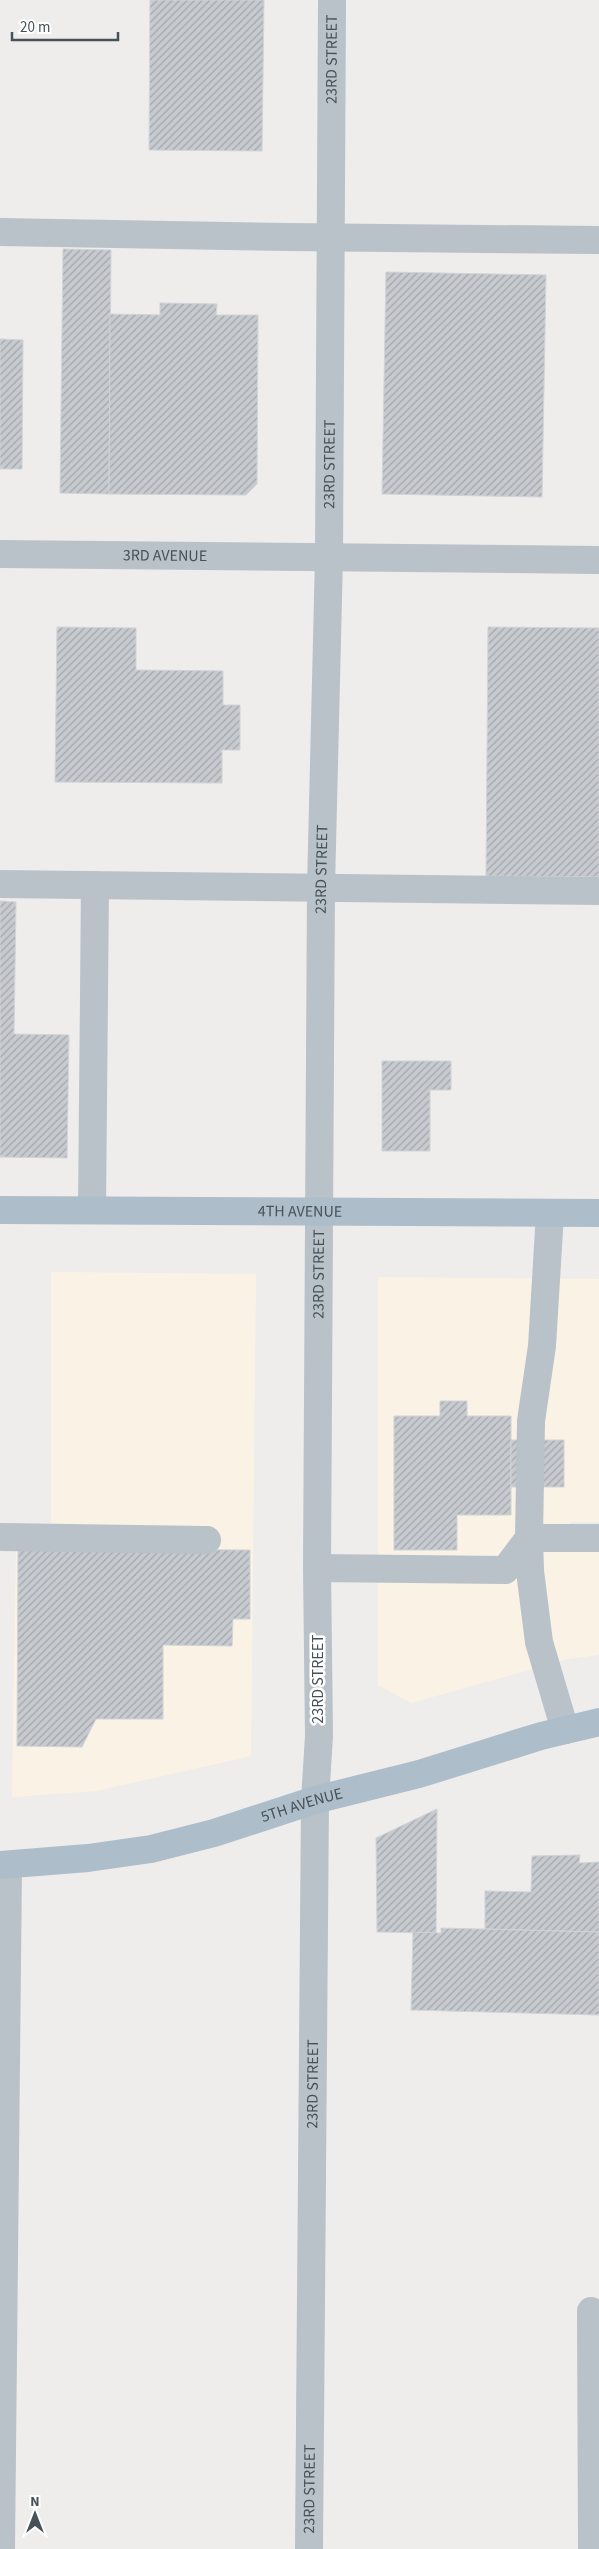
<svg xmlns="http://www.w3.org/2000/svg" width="599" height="2549" font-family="'Source Sans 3',sans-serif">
<defs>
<pattern id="building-hatch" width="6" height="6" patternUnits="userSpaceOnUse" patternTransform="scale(1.25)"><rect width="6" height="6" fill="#c7cacf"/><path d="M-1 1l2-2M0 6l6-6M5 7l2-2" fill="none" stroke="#a3a6ab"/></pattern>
</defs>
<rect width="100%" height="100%" fill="#efecec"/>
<g fill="#faf3e5">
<path d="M51 1272 256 1274 251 1756 96 1791 12 1797 16 1549 51 1548Z"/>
<path d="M378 1277 599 1279V1522H570L569 1550 599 1551V1655L568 1659 411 1703 378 1685Z"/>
</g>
<g fill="url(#building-hatch)" stroke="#d0d3d8">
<path d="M150 0H264L262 151 149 150Z"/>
<path d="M63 249 111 250 109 494 60 493Z"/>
<path d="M386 272 546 275 542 497 382 494Z"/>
<path d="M160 303 217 304 216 315H258L257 484 246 495 109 494 110 314 160 315Z"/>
<path d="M0 339 23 340 22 469H0Z"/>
<path d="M57 627 136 628V670L223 671V705H240V750H222V783L55 782Z"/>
<path d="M488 627 599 628V877L486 876Z"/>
<path d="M0 901 16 902 14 1034 69 1035 67 1158 0 1157Z"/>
<path d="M382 1061H451V1090H430V1151H382Z"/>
<path d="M440 1401H467V1416H511V1515H457V1550H394V1416H440Z"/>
<rect x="511" y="1440" width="53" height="47"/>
<path d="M18 1549 250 1550V1619H233L232 1646 163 1645V1719H96L82 1747 17 1746Z"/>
<path d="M437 1809 436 1933 377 1932 376 1838Z"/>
<path d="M580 1855 579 1863 599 1862V1932L485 1929V1891L531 1892 532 1856Z"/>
<path d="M441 1928 599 1932V2015L411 2010 413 1932 441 1933Z"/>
</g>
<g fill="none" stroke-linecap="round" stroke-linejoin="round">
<g stroke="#b8c2c8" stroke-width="28">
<path d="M0 232 287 237 599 240"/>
<path id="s1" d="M0 554 599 560"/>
<path d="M0 884 599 891"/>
<path d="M92 1210 95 885"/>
<path d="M0 1537 207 1540"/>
<path d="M317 1568 505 1570 529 1538 531 1421 542 1346 550 1213"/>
<path d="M565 1730 539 1642 530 1571 529 1538H599"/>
<path d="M591 2311 592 2549"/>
<path d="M1 2549 8 1865"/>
<path id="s2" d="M309 2549 315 1800 319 1736 317 1568 321 887 329 557 332 0"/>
</g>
<g stroke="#adbdca" stroke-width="28">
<path id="s3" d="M0 1210 599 1213"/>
<path id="s4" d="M0 1865 88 1858 151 1849 214 1833 315 1800 419 1774 541 1736 599 1722"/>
</g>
</g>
<g text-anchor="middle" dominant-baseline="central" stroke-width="5" stroke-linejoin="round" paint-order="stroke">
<g font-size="16" fill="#465158" stroke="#fff">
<text stroke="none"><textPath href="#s2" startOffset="2490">23RD STREET</textPath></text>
<text stroke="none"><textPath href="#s2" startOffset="2085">23RD STREET</textPath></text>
<text stroke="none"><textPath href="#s1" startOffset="165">3RD AVENUE</textPath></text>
<text stroke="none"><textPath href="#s2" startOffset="1680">23RD STREET</textPath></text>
<text stroke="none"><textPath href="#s3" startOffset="300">4TH AVENUE</textPath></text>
<text stroke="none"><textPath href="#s2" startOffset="1275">23RD STREET</textPath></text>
<text transform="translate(318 1679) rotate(-90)">23RD STREET</text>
<text stroke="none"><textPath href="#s4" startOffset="309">5TH AVENUE</textPath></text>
<text stroke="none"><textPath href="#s2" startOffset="465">23RD STREET</textPath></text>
<text stroke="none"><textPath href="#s2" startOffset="60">23RD STREET</textPath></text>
</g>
</g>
<g transform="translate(35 2514)" stroke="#ffffff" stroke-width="4" paint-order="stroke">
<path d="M0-4L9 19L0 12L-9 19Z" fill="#465158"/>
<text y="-8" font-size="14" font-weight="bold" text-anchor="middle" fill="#465158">N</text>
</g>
<path d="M12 32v8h106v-8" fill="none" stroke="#465158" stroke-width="2.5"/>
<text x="20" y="32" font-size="15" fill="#465158" stroke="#ffffff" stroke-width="4" paint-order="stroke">20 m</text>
</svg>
